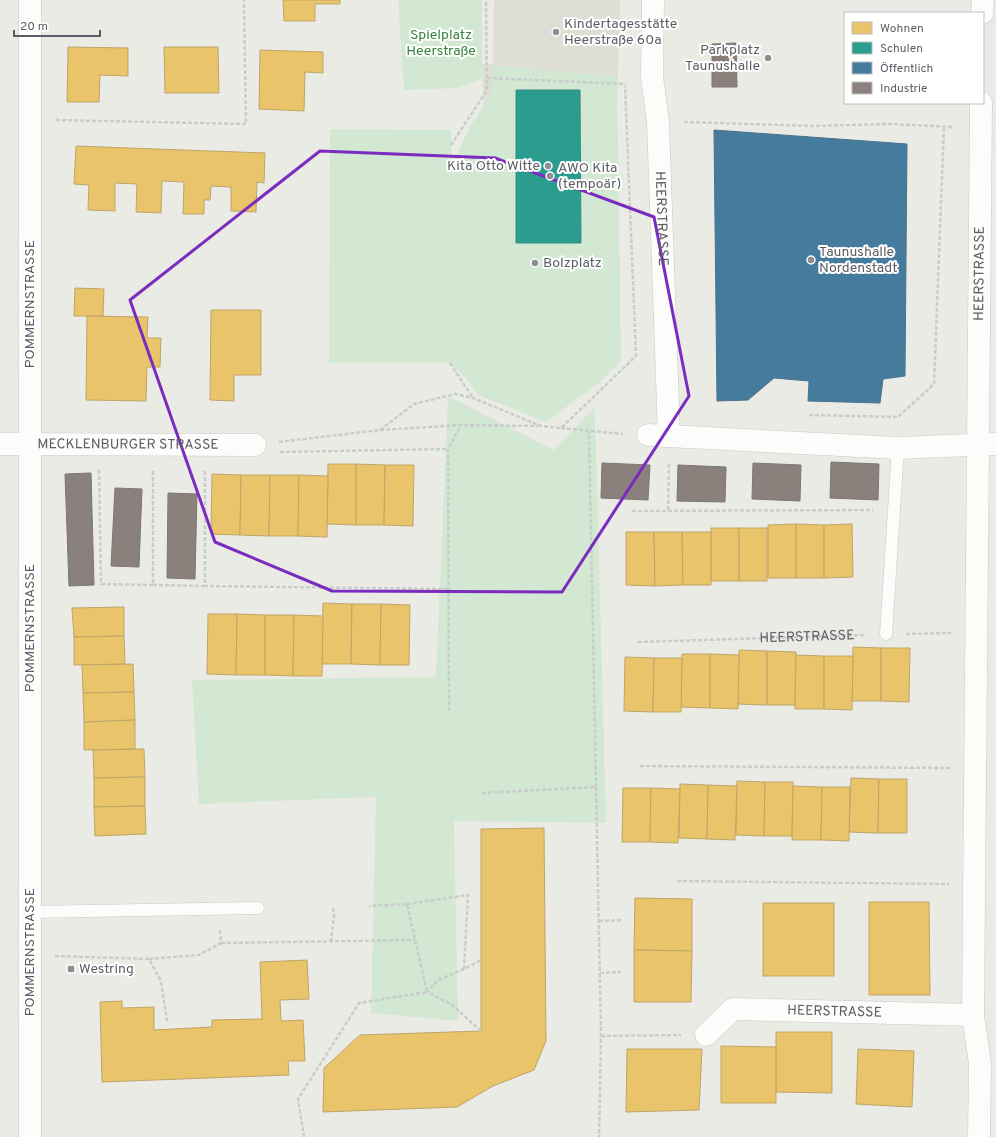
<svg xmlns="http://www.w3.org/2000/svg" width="996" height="1137" font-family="Overpass,sans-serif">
<rect width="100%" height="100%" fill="#ebebe6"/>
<path fill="#dfded5" d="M494 0H620L613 254 489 258 482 64H493Z"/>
<g fill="#d3e8d3">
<path d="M398 0H482V79L458 88 404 90Z"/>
<path d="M493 65 617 77 621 361 600 382 546 422 478 395 466 378 450 363H329L330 129 451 130 452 164 471 125 493 93Z"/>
<path d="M448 396 554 450 595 407 606 823 454 821 458 1021 371 1013 376 797 199 804 192 680 436 677Z"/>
</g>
<g fill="#e9c46a" stroke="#bea568">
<path d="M283 0H340V4H315V21H284Z"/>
<path d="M68 47 128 48V76L100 75 99 102H67Z"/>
<path d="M164 47H218L219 93H165Z"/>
<path d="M260 50 323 52V73L305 72 304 111 259 109Z"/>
<path d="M76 146 265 153 264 183 257 182 256 212 231 211V187L211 186 210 200H204V214H183L184 182 162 181 161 213 136 212 137 184 115 183V211L88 210 89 185 74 184Z"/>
<path d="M75 288 104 289 103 316H74Z"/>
<path d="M211 310H261V375H234V401L210 400Z"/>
<path d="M87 316 148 317 147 338H161L160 367H147L146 401 86 400Z"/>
<path d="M328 464H356V525L327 524Z"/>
<path d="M356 464 385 465 384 525H356Z"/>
<path d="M385 465H414L413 526 384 525Z"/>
<path d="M212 474 241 475 240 535 211 534Z"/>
<path d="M241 475H270L269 536 240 535Z"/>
<path d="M270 475H299L298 536H269Z"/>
<path d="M299 475 328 476 327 537 298 536Z"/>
<path d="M796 524V578H768V525Z"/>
<path d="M796 524 824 525V578H796Z"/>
<path d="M852 524 853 577 824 578V525Z"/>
<rect x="711" y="528" width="28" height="53"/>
<rect x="739" y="528" width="28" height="53"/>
<path d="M626 532H654L655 586 626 585Z"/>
<path d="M654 532H682L683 585 655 586Z"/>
<path d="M682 532H711V585H683Z"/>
<path d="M323 603 352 604 351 664H322Z"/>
<path d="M352 604H381L380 665 351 664Z"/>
<path d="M381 604 410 605 409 665H380Z"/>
<path d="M124 607V636L74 637 72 608Z"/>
<path d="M208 614H237L236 675 207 674Z"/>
<path d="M237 614 265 615V675H236Z"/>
<path d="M265 615H294L293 676 265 675Z"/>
<path d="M294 615 323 616 322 676H293Z"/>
<path d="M124 636 125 664 74 665V637Z"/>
<path d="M853 647 881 648V701H852Z"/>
<path d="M881 648H910L909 702 881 701Z"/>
<path d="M739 650 767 651V705L738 704Z"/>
<path d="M767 651 796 652 795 705H767Z"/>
<path d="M682 654H710V708L681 707Z"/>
<path d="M710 654 739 655 738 709 710 708Z"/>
<path d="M796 655 824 656V709H795Z"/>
<path d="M824 656H853L852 710 824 709Z"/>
<path d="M625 657 654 658 653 712 624 711Z"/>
<path d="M654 658H682L681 712H653Z"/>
<path d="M133 664 134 692 83 693 82 665Z"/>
<path d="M134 692 135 720 84 722 83 693Z"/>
<path d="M135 720V749L84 750V722Z"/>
<path d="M144 749 145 777 94 778 93 750Z"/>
<path d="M145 777V806L94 807V778Z"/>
<path d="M851 778 879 779 878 833 849 832Z"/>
<path d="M879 779H907V833H878Z"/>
<path d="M737 781 765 782 764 836 736 835Z"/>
<path d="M765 782H793L792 836H764Z"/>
<path d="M680 784 708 785 707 839 679 838Z"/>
<path d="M708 785 737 786 735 840 707 839Z"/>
<path d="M793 786 822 787 821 840H792Z"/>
<path d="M822 787H850L849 841 821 840Z"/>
<path d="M623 788H651L650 842H622Z"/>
<path d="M651 788 680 789 678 843 650 842Z"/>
<path d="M145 806 146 834 95 836 94 807Z"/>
<path d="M544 828 546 1041 534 1070 493 1086 457 1107 323 1112 324 1068 360 1035 481 1031V829Z"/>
<path d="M635 898 692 899V951L634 950Z"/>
<path d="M869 902H929L930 995H869Z"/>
<rect x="763" y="903" width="71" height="73"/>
<path d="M634 950 692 951 691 1002H634Z"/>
<path d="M307 960 309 999 280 1000 281 1021 303 1020 305 1061H288L289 1075 102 1082 100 1002 122 1001V1008L154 1007V1030L212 1027V1020L262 1019 260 962Z"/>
<path d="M776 1032H832V1093L776 1092Z"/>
<path d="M721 1046 776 1047V1103H721Z"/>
<path d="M627 1049H702L699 1110 626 1112Z"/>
<path d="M858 1049 914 1051 912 1107 856 1104Z"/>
</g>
<path fill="#2a9d8f" stroke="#398a82" d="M516 90H580L581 243H516Z"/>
<path fill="#457b9d" stroke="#4c728c" d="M714 130 907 144 905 376 883 379 880 403 808 401 809 381 774 378 748 400 717 401Z"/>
<g fill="#8a817c" stroke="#7c7675">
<path d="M736 43 737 87H712V44Z"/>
<path d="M831 462 879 464 878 500 830 498Z"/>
<path d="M602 463 650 465 648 500 601 498Z"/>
<path d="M753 463 801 465 800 501 752 499Z"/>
<path d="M678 465 726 467 725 502 677 501Z"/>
<path d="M91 473 94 585 69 586 65 474Z"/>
<path d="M115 488 142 489 139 567 111 566Z"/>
<path d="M168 493 197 494 195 579 167 578Z"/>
</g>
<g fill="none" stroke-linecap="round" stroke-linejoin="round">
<g stroke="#c8c9c8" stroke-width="13">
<g id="service">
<path d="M886 634 898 448"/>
<path d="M30 912 258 908"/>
</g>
</g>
<g stroke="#c8c9c8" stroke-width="23">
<g id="minor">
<path id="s2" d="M653 0 652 77 658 122 669 436"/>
<path d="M982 13 983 0"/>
<path d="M648 435 898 448 996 444"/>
<path id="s3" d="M0 444 255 445"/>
<path id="s4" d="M706 1035 733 1009 973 1015"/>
<path d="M30 1137V0"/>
<path id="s5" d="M979 1137 980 1064 973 1015 981 103"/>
</g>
</g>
<g stroke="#c8cdcb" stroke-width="2.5" stroke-dasharray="4 2" stroke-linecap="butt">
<path d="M487 78 626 84"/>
<path d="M56 120 246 124 244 0"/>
<path d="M684 122 813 126 890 124 954 127"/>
<path d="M451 145 487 90 486 0"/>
<path d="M450 363 473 398"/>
<path d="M809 415 898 417 934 384 944 127"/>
<path d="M561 428 623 434"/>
<path d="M380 430 414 404 455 394 473 398 541 426 561 428 636 356 625 86"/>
<path d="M279 442 380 430 461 425 538 426"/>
<path d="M280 452 447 449"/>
<path d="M99 470 101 584 153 585V471"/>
<path d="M205 471V586L448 589"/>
<path d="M668 510 669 463"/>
<path d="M632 511 873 510"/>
<path d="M153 585 205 586"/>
<path d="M906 634 951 633"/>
<path id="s1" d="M638 642 865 635"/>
<path d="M449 711 448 449 461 425"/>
<path d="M640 766 950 768"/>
<path d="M596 787 601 1036 599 1137"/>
<path d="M482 793 596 787 589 432"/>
<path d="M677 881 949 884"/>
<path d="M407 904 468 895 464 969"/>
<path d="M599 921 621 920"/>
<path d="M331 942 334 917 333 906"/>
<path d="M221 943 415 940"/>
<path d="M55 956 149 959 161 981 167 1021"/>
<path d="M149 959 199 955 221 943 220 930"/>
<path d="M600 973 621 972"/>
<path d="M481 1031 451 1004 427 992 438 980 464 969 481 960"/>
<path d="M601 1036 681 1035"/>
<path d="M304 1137 298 1099 359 1003 427 992 407 904 369 906"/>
</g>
<use href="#service" stroke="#fcfcfb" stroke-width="12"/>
<use href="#minor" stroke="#fcfcfb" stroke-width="22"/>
</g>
<path fill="none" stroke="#7b2cbf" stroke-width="3" stroke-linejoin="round" d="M320 151 495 158 654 217 689 396 562 592 332 591 215 542 130 300Z"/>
<g fill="#8d8f92" stroke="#fff" stroke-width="1.5">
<circle cx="556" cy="32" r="4"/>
<circle cx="768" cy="58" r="4"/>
<circle cx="548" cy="166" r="4"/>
<circle cx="550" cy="176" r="4"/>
<circle cx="811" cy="260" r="4"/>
<circle cx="535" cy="263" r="4"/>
<rect x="67" y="965" width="8" height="8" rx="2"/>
</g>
<g text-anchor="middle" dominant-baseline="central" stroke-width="4" stroke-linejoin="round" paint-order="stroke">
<g font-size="14" fill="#5b5e64" stroke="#fff" text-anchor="start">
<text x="564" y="24">Kindertagesstätte<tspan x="564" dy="16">Heerstraße 60a</tspan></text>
<text x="760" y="50" text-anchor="end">Parkplatz<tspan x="760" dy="16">Taunushalle</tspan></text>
<text x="540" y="166" text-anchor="end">Kita Otto Witte</text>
<text x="558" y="168">AWO Kita<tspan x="558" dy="16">(tempoär)</tspan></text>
<text x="819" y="252">Taunushalle<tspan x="819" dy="16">Nordenstadt</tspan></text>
<text x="543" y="263">Bolzplatz</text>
<text x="79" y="969">Westring</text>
</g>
<g font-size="14" fill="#348340" stroke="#fff">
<text x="441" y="35">Spielplatz<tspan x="441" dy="16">Heerstraße</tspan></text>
</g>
<g font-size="14" fill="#5b5e64" stroke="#fff">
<text stroke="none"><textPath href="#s2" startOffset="219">HEERSTRASSE</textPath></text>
<text stroke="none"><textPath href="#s5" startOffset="864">HEERSTRASSE</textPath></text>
<text transform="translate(30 304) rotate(-90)">POMMERNSTRASSE</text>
<text stroke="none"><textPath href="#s3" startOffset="128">MECKLENBURGER STRASSE</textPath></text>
<text transform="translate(30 628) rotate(-90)">POMMERNSTRASSE</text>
<text stroke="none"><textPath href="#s1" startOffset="169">HEERSTRASSE</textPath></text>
<text transform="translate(30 952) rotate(-90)">POMMERNSTRASSE</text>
<text stroke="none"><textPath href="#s4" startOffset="139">HEERSTRASSE</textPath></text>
</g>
</g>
<rect x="844" y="12" width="140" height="92" fill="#ffffff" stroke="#bdbfc1"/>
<rect x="852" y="22" width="20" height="12" fill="#e9c46a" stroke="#bdbfc1"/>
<text x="880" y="32" font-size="12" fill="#5b5e64">Wohnen</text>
<rect x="852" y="42" width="20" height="12" fill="#2a9d8f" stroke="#bdbfc1"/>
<text x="880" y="52" font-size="12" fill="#5b5e64">Schulen</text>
<rect x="852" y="62" width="20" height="12" fill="#457b9d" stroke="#bdbfc1"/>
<text x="880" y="72" font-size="12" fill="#5b5e64">Öffentlich</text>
<rect x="852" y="82" width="20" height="12" fill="#8a817c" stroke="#bdbfc1"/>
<text x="880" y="92" font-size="12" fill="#5b5e64">Industrie</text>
<path d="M14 30v6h86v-6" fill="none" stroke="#5b5e64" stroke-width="2"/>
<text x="20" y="30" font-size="12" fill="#5b5e64" stroke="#ffffff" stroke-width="3" paint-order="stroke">20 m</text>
</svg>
